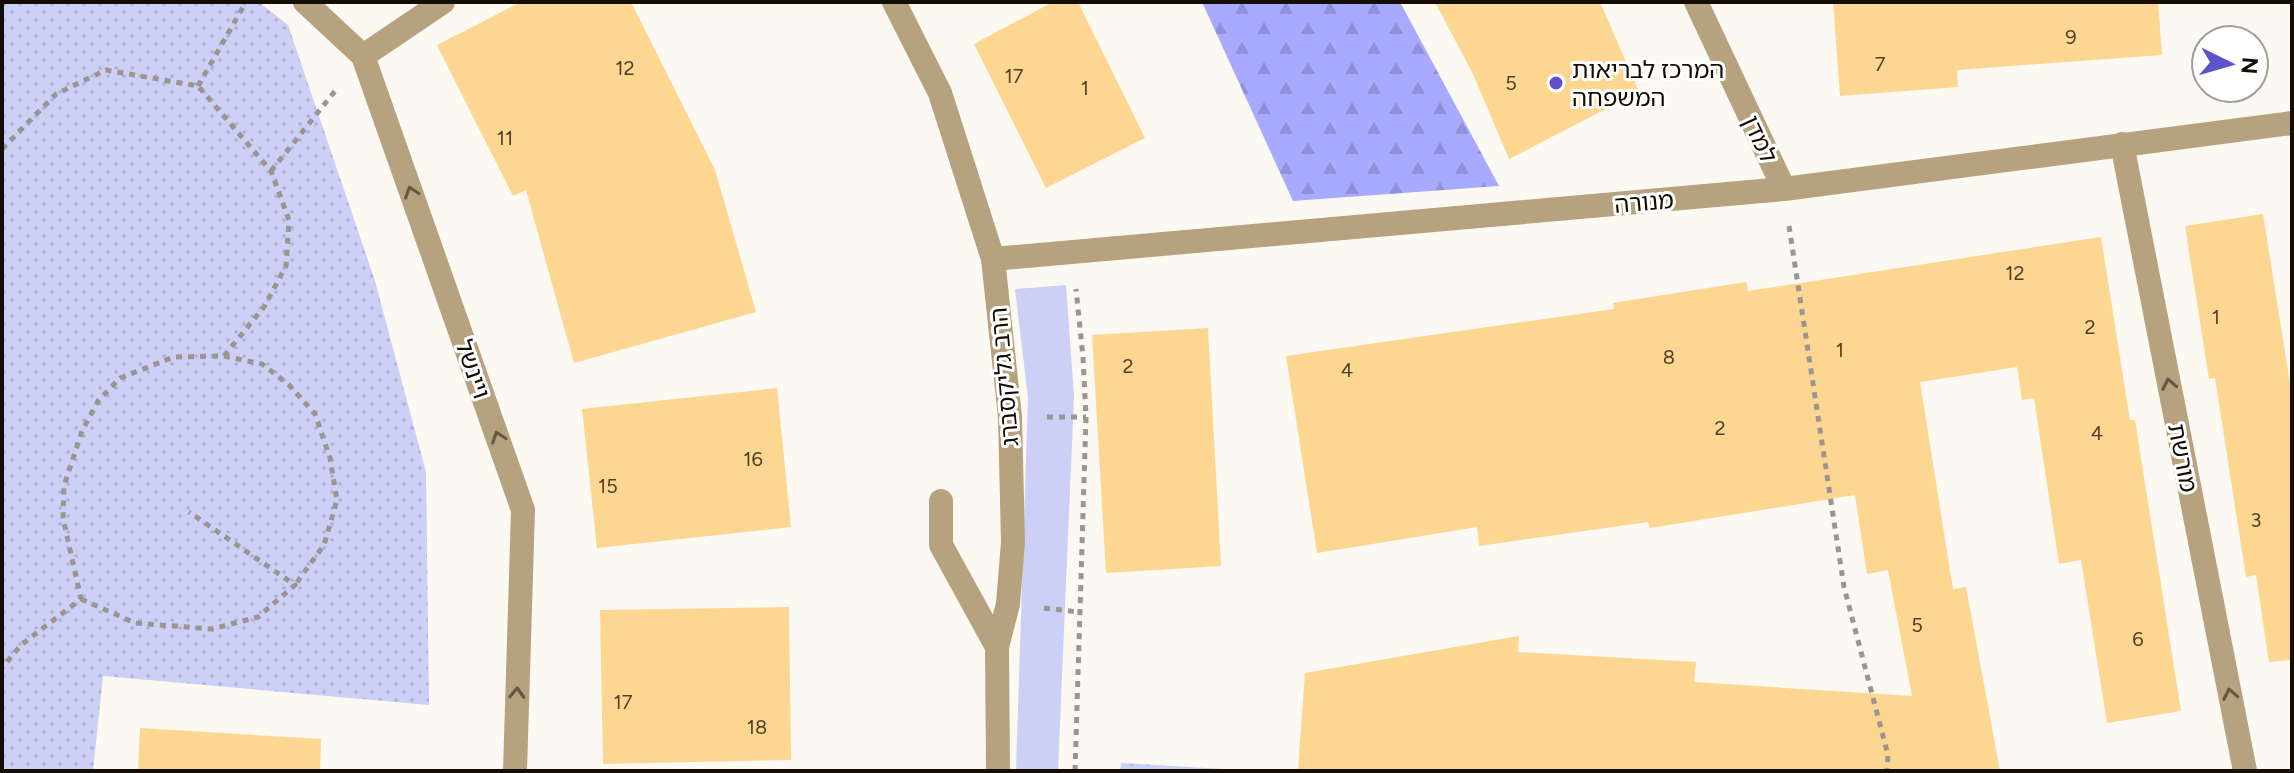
<svg xmlns="http://www.w3.org/2000/svg" width="2294" height="773" font-family="Figtree,'Noto Sans Hebrew',sans-serif">
<defs>
<pattern id="forest-firs" width="22" height="20" patternUnits="userSpaceOnUse" patternTransform="scale(2)"><rect width="22" height="20" fill="#a7aaff"/><path d="M5 1l3.5 6h-7zM16 11l3.5 6h-7z" fill="#8f91d9"/></pattern>
<pattern id="park-dots" width="8" height="8" patternUnits="userSpaceOnUse" patternTransform="scale(2)"><rect width="8" height="8" fill="#cccff6"/><path d="M2 2h.1M6 6h.1" fill="none" stroke="#aeb1d1" stroke-width="1.8" stroke-linecap="round"/></pattern>
</defs>
<rect width="100%" height="100%" fill="#fcf8f2"/>
<path fill="#cccff6" d="M1066 285 1074 396 1058 771H1016L1028 398 1015 289Z"/>
<path fill="url(#forest-firs)" d="M1202 2H1400L1499 186 1293 201Z"/>
<g fill="url(#park-dots)">
<path d="M2 2H259L288 25 375 281 426 472 429 705 103 676 93 771H2Z"/>
<path d="M1121 763 1257 771H1120Z"/>
</g>
<g fill="#fdd692">
<path d="M521 2H631L715 170 756 312 574 363 526 190 513 196 437 45Z"/>
<path d="M1053 2H1078L1145 138 1046 188 974 44Z"/>
<path d="M1435 2H1600L1639 92 1509 159 1473 74Z"/>
<path d="M1833 2H2158L2162 55 1957 70 1958 87 1840 96Z"/>
<path d="M2263 214 2292 396V660L2269 662 2256 575 2246 577 2215 378 2209 379 2185 226Z"/>
<path d="M2101 237 2130 420H2135L2181 711 2107 723 2081 560 2059 564 2034 398 2022 400 2017 367 1920 382 1953 589 1966 587 2000 771H1298L1305 673 1519 636 1518 652 1696 662 1694 682 1912 696 1888 570 1867 574 1855 495 1650 528 1648 522 1479 546 1477 527 1317 553 1286 356 1614 309 1613 303 1746 282 1748 291Z"/>
<path d="M1208 328 1221 566 1106 573 1092 335Z"/>
<path d="M777 388 791 527 597 548 582 409Z"/>
<path d="M789 607 791 760 603 764 600 610Z"/>
<path d="M140 728 321 739 320 771H138Z"/>
</g>
<g fill="none" stroke-linecap="round" stroke-linejoin="round">
<g stroke="#9a958e" stroke-width="5" stroke-dasharray="6 6" stroke-linecap="butt">
<path d="M198 86 246 2"/>
<path d="M2 149 56 94 106 70 198 86 271 171 289 220 286 266 264 307 224 356 174 357 120 378 98 401 82 431 64 486 63 518 81 599 21 645 2 668"/>
<path d="M271 171 335 91"/>
<path d="M1789 226 1844 587 1888 755 1887 771"/>
<path d="M224 356 262 364 289 385 315 414 330 458 337 500 324 545 295 585"/>
<path d="M1047 417H1086"/>
<path d="M81 599 135 623 212 629 258 617 295 585 189 512"/>
<path d="M1044 608 1079 612"/>
<path d="M1075 771 1086 417 1083 357 1076 289"/>
</g>
<path stroke="#b7a27f" stroke-width="24" d="M941 501V545L997 647"/>
<g stroke="#b7a27f" stroke-width="24">
<path d="M305 2 363 56 523 510 515 771"/>
<path d="M894 2 940 93 993 259 1010 417 1013 542 1008 604 997 647 998 771"/>
<path d="M1696 2 1784 189"/>
<path d="M363 56 443 2"/>
<path d="M2122 144 2245 771"/>
<path d="M993 259 1784 189 2292 123"/>
</g>
</g>
<defs><path id="oneway-chevron" d="M-2-3.5L2.5 0L-2 3.5" fill="none" stroke-width="1.6" stroke-linecap="round" stroke-linejoin="round" transform="scale(2)"/></defs>
<g stroke="#655841">
<use href="#oneway-chevron" transform="translate(411 192) rotate(-109)"/>
<use href="#oneway-chevron" transform="translate(2169 384) rotate(-101)"/>
<use href="#oneway-chevron" transform="translate(498 437) rotate(-109)"/>
<use href="#oneway-chevron" transform="translate(517 693) rotate(-88)"/>
<use href="#oneway-chevron" transform="translate(2230 694) rotate(-101)"/>
</g>
<circle fill="#5c53cb" stroke="#fff" stroke-width="3" cx="1556" cy="83" r="8"/>
<g text-anchor="middle" dominant-baseline="central" stroke-width="6" stroke-linejoin="round" paint-order="stroke">
<g font-size="20" fill="#4e3f27">
<text x="2071" y="37">9</text>
<text x="1880" y="64">7</text>
<text x="625" y="68">12</text>
<text x="1014" y="76">17</text>
<text x="1511" y="83">5</text>
<text x="1085" y="88">1</text>
<text x="505" y="138">11</text>
<text x="2015" y="273">12</text>
<text x="2216" y="317">1</text>
<text x="2090" y="327">2</text>
<text x="1840" y="350">1</text>
<text x="1669" y="357">8</text>
<text x="1128" y="366">2</text>
<text x="1347" y="370">4</text>
<text x="1720" y="428">2</text>
<text x="2097" y="433">4</text>
<text x="753" y="459">16</text>
<text x="608" y="486">15</text>
<text x="2256" y="520">3</text>
<text x="1917" y="625">5</text>
<text x="2138" y="639">6</text>
<text x="623" y="702">17</text>
<text x="757" y="727">18</text>
</g>
<g font-size="24" fill="#130d03" stroke="#fff" text-anchor="start">
<text x="1572" y="69">המרכז לבריאות<tspan x="1572" dy="28">המשפחה</tspan></text>
</g>
<g font-size="24" fill="#130d03" stroke="#fff">
<text transform="translate(1760 139) rotate(65)">למדן</text>
<text transform="translate(1644 202) rotate(-5)">מנורה</text>
<text transform="translate(473 369) rotate(71)">ויינשל</text>
<text transform="translate(1004 377) rotate(-95)">הרב גליקסברג</text>
<text transform="translate(2183 458) rotate(79)">מורשת</text>
</g>
</g>
<rect width="2294" height="773" fill="none" stroke="#130d03" stroke-width="8"/>
<g transform="translate(2230 64) rotate(95)"><circle r="38" fill="#ffffff" stroke="#a19e9a" stroke-width="2"/>
<path d="M0-6L14 30L0 20L-14 30Z" fill="#5c53cb"/>
<text y="-12" font-size="22" font-weight="bold" text-anchor="middle" fill="#130d03">N</text>
</g>
</svg>
